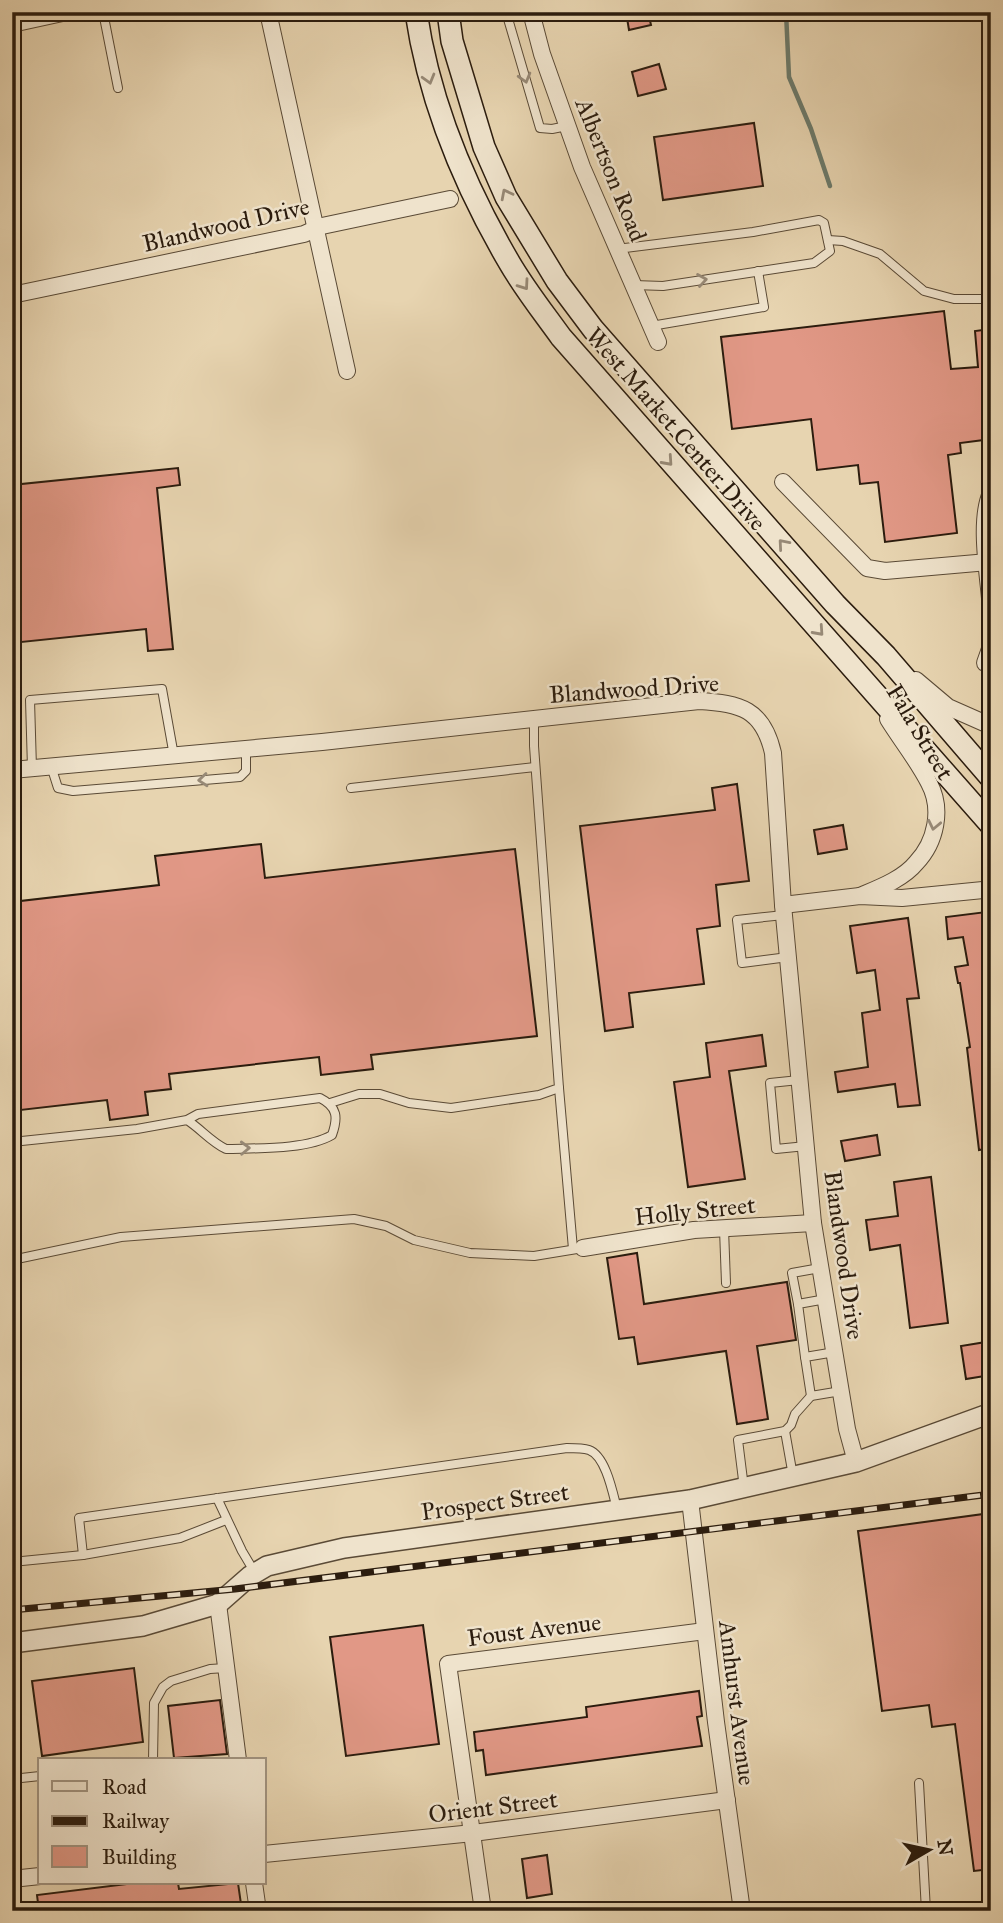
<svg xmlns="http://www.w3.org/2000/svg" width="1003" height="1923" font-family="'IM FELL Great Primer',serif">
<rect width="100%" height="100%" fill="#e7d4b0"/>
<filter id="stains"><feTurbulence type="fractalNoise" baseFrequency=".00286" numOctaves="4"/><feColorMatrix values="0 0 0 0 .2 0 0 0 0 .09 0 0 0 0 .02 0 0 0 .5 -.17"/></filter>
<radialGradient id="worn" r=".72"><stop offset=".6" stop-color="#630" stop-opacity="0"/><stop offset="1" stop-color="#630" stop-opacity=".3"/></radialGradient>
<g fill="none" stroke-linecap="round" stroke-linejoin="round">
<path stroke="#6c7a6b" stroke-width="4.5" d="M786 12 789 77 811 129 830 186"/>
</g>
<g fill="#e19886" stroke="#2b1c0e" stroke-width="2">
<path d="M626 12H648L651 25 629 30Z"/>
<path d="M659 64 666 89 638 96 632 72Z"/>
<path d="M754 123 763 186 663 200 654 137Z"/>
<path d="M944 311 951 369 978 367 975 331 991 329V439L960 443 961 453 948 455 957 533 885 542 878 482 860 484 858 465 817 470 811 419 732 429 721 337Z"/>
<path d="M178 468 180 485 157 488 173 649 148 651 146 629 12 643V485Z"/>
<path d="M737 784 749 881 716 885 720 926 697 929 704 984 629 993 633 1027 605 1031 580 826 715 810 712 788Z"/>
<path d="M843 825 847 849 818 854 814 830Z"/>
<path d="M261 844 265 878 515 849 537 1036 371 1055 373 1069 321 1075 319 1057 169 1074 171 1089 145 1092 148 1115 110 1120 107 1100 12 1111V902L159 885 155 856Z"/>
<path d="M986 912 988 934H986L991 963V1148L979 1150 967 1048 970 1047 960 983H958L955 967 968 965 963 937 948 939 946 917Z"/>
<path d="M908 918 919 998 907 999 920 1105 898 1107 895 1084 838 1092 835 1072 868 1067 862 1013 880 1010 875 970 857 973 850 926Z"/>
<path d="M762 1035 766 1066 729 1071 745 1179 688 1187 674 1082 710 1077 706 1043Z"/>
<path d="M877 1135 880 1155 845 1161 841 1141Z"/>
<path d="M931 1177 948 1323 910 1328 900 1245 870 1250 866 1220 898 1216 894 1182Z"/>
<path d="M637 1253 644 1304 787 1282 796 1340 757 1346 768 1419 737 1424 726 1351 638 1364 634 1337 619 1339 607 1258Z"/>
<path d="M986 1342 991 1375 966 1379 961 1346Z"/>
<path d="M991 1513V1869L974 1871 955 1724 932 1727 929 1705 882 1711 858 1531Z"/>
<path d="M423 1625 439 1744 346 1756 330 1637Z"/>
<path d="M134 1668 143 1742 42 1756 32 1681Z"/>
<path d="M699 1691 702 1716 697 1717 702 1746 486 1775 483 1750 476 1751 474 1732 587 1717 586 1707Z"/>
<path d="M220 1700 227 1754 174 1758 168 1706Z"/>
<path d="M547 1855 552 1894 527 1898 522 1859Z"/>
<path d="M135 1883H178L179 1889 238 1883 242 1911H39L37 1895Z"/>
</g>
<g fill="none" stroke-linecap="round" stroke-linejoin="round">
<g stroke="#5a4a36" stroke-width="10">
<g id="service">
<path d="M103 12 118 88"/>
<path d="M506 12 540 128 552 129 567 126"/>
<path d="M828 240 843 241 880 254 924 291 954 299H991"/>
<path d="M617 249 753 232 819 220 824 223 830 251 814 263 663 286 634 285"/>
<path d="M651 326 764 307 758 271"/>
<path d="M51 766 58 788 73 791 240 777 246 771V749"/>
<path d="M32 768 30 700 162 689 174 756"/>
<path d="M351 788 535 767"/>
<path d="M784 915 737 920 742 963 788 957"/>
<path d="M799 1080 770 1083 776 1149 806 1146"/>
<path d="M559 1088 573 1249"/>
<path d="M330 1103 359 1094H380L409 1103 451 1108 539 1095 559 1088 534 746V719"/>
<path d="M12 1142 137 1129 187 1120 198 1114 320 1098C338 1107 338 1118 332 1135 307 1150 255 1148 226 1149 211 1142 201 1129 187 1120"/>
<path d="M724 1229 726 1283"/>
<path d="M12 1260 121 1237 354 1219 386 1226 414 1240 470 1253 534 1256 583 1248"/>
<path d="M798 1304 792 1273 820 1268"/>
<path d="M835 1352 805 1357 811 1396 841 1391"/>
<path d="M805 1357 798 1304 826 1299"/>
<path d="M785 1431 793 1476"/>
<path d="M744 1488 738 1440 785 1431 791 1425 795 1414 811 1396"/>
<path d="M217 1498 242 1551 255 1573"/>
<path d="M83 1555 79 1518 567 1448C573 1448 583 1448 589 1450 606 1456 613 1494 617 1509"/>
<path d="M12 1562 83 1555 180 1538 226 1520"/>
<path d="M153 1760 154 1703 163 1687 171 1681 210 1669 226 1668"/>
<path d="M12 1779 40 1776"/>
<path d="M919 1783 926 1911"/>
</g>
</g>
<g stroke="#5a4a36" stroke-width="18">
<g id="minor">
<path d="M268 12 347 371"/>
<path d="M531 12 542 54 582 167 658 342"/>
<path d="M12 24 67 12"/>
<path d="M12 295 304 234 322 226 450 199"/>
<path d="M783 482 867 568 885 571 988 562"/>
<path d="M991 493C978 521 989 578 991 610"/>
<path d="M985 663 991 646"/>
<path d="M916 680 948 707 991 726"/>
<path d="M12 770 322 742 699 701C740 703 763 709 773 753L783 905 813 1223 847 1429 856 1462"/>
<path d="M860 896C879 888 903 879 916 863 936 842 943 809 929 783 918 761 901 740 888 719"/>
<path d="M783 905 860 896 902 898 983 890 991 893"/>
<path d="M583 1248 694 1230 813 1223"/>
<path d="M690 1500 716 1722 742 1911"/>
<path d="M218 1604 238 1760"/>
<path d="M264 1854 473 1833 727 1800"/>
<path d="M12 1879 40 1876"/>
<path d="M254 1883 258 1911"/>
<path d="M483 1911 448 1664 705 1631"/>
</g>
</g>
<g stroke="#5a4a36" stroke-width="22">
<path id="tertiary" d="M12 1643 143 1626 218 1604 250 1576 267 1566 344 1548 690 1500 856 1462 991 1413"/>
</g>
<g stroke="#2b1c0e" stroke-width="24">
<g id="secondary">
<path d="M416 12C429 101 464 185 509 262 524 288 543 312 561 337L991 825"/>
<path d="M448 12 452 41 484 147 506 197 557 281 593 329 835 604 886 656 991 778"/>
</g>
</g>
<use href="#service" stroke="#efe3cc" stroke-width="8"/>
<use href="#minor" stroke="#efe3cc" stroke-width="16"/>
<use href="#tertiary" stroke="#efe3cc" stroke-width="19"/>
<use href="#secondary" stroke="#efe3cc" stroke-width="21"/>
<g stroke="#2b1c0e" stroke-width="7">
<path id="rail" d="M12 1610 235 1589 991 1494"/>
</g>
<use href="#rail" stroke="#efe3cc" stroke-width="4.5" stroke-dasharray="13" stroke-linecap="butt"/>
</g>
<defs><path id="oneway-chevron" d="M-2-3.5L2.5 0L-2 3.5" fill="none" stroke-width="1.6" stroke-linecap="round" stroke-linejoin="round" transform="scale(1.75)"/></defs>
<g stroke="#978976">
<use href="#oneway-chevron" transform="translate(525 78) rotate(74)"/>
<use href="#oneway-chevron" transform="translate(429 79) rotate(74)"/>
<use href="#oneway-chevron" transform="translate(506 194) rotate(-117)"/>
<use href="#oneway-chevron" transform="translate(702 280) rotate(-9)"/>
<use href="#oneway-chevron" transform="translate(524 285) rotate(55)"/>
<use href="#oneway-chevron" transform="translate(668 461) rotate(48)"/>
<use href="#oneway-chevron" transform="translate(783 544) rotate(-131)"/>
<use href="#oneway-chevron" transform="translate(819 631) rotate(48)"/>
<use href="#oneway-chevron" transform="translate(203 780) rotate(175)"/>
<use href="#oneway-chevron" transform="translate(934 825) rotate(102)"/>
<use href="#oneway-chevron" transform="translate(245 1148) rotate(-2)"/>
</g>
<g text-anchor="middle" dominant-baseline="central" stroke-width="5" stroke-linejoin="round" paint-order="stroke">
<g font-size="24" fill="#2b1c0e" stroke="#efe3cc">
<text transform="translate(611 170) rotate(68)">Albertson Road</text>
<text transform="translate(226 225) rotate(-13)">Blandwood Drive</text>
<text transform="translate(676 429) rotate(49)">West Market Center Drive</text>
<text transform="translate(634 689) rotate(-4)">Blandwood Drive</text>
<text transform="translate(920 732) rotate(59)">Fala Street</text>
<text transform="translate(695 1211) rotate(-6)">Holly Street</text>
<text transform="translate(844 1255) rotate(82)">Blandwood Drive</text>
<text transform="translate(495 1502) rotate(-8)">Prospect Street</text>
<text transform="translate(534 1630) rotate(-7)">Foust Avenue</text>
<text transform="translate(737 1703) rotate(83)">Amhurst Avenue</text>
<text transform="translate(493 1807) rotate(-7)">Orient Street</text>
</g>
</g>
<rect width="1003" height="1923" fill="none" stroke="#e7d4b0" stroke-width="42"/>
<rect x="14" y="14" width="975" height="1895" fill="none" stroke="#2b1c0e" stroke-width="3.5"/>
<rect x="21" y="21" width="961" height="1881" fill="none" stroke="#2b1c0e" stroke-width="2"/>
<rect x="38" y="1758" width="228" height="126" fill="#efe3cc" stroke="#a19380" stroke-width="2"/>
<rect x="52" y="1781" width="35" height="10" fill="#efe3cc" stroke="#a19380" stroke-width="2"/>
<text x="102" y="1794" font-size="21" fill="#2b1c0e">Road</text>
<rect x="52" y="1816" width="35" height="10" fill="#2b1c0e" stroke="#a19380" stroke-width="2"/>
<text x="102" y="1828" font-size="21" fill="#2b1c0e">Railway</text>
<rect x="52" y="1846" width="35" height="21" fill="#e19886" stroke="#a19380" stroke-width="2"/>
<text x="102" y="1864" font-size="21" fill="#2b1c0e">Building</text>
<g transform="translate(929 1850) rotate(81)" stroke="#efe3cc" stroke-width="5" paint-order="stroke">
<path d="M0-5L12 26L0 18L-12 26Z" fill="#2b1c0e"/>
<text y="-10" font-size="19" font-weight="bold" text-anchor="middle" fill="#2b1c0e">N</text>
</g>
<rect width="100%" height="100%" filter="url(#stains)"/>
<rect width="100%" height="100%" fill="url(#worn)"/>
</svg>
